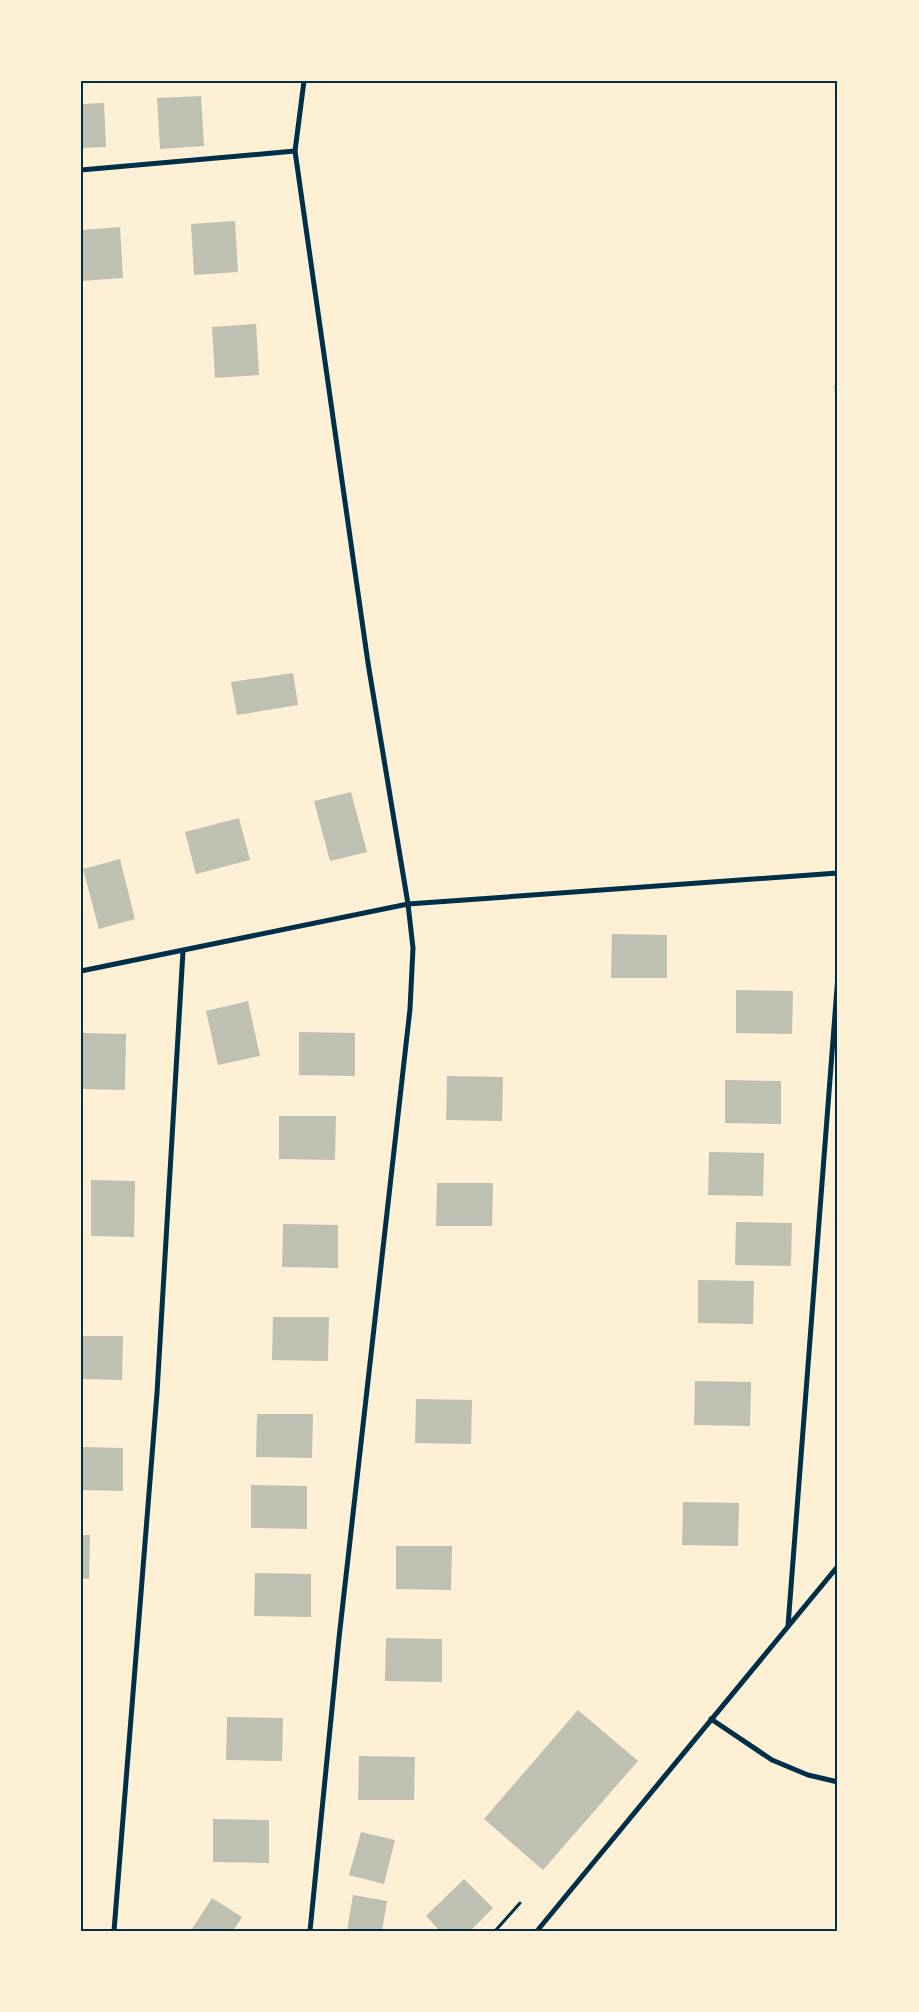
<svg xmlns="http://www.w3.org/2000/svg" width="919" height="2012" font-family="'Noto Sans',sans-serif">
<rect width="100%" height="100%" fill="#fdf0d5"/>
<g fill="#bec0b2">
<path d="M201 96 204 146 160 149 157 98Z"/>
<path d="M104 103 106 147 81 148V104Z"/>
<path d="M235 221 238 272 194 275 191 224Z"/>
<path d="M120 227 123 278 81 281V230Z"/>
<path d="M256 324 259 375 215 378 212 327Z"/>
<path d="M834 385H838V410H836Z"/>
<path d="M293 673 298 705 237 715 231 682Z"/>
<path d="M351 792 367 852 330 861 314 801Z"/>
<path d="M239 818 250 860 196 874 185 832Z"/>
<path d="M120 859 135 919 99 929 83 869Z"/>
<path d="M612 934 667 935V978H611Z"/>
<path d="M736 990 793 991 792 1034 736 1033Z"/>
<path d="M248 1001 260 1056 218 1065 206 1011Z"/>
<path d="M299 1032 355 1033V1076L299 1075Z"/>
<path d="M83 1033 126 1034 125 1090 82 1089Z"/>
<path d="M447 1076 503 1077 502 1121 446 1120Z"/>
<path d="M725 1080 781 1081V1124L725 1123Z"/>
<path d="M279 1116H336L335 1160 279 1159Z"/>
<path d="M709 1152 764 1153 763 1196 708 1195Z"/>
<path d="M91 1180 135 1181 134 1237 91 1236Z"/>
<path d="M437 1183H493L492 1226H436Z"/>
<path d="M736 1222 792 1223 791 1266 735 1265Z"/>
<path d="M283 1224 338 1225V1268L282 1267Z"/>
<path d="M698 1280 754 1281 753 1324 698 1323Z"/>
<path d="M273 1317H329L328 1361 272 1360Z"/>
<path d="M81 1336H123L122 1380 81 1379Z"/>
<path d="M695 1381 751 1382 750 1426 694 1425Z"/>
<path d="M416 1399 472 1400 471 1444 415 1443Z"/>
<path d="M257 1414H313L312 1458 256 1457Z"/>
<path d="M81 1447 123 1448V1491L81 1490Z"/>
<path d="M251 1485 307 1486V1529L251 1528Z"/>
<path d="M683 1502 739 1503 738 1546 682 1545Z"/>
<path d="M81 1535H90L89 1579 81 1578Z"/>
<path d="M396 1546H452L451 1590 396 1589Z"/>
<path d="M255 1573 311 1574V1617L254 1616Z"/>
<path d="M386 1638 442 1639V1682L385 1681Z"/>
<path d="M578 1710 638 1761 543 1870 484 1819Z"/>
<path d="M227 1717 283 1718 282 1761 226 1760Z"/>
<path d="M359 1756 415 1757 414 1800H358Z"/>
<path d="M213 1819 269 1820V1863L213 1862Z"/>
<path d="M361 1832 395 1840 384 1884 349 1875Z"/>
<path d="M464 1879 493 1908 470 1931H440L426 1916Z"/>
<path d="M353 1895 387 1901 382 1931H347Z"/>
<path d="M212 1898 242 1917 233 1931 192 1929Z"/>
</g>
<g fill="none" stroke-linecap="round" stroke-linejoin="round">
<path stroke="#003049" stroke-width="3" d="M495 1931 520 1903"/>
<g stroke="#003049" stroke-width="5">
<path d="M304 81 295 151 368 663 408 904 413 948 410 1009 339 1638 310 1931"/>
<path d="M81 170 295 151"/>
<path d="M81 971 408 904 838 873"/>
<path d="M788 1626 838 975"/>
<path d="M711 1719 772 1760 808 1775 838 1782"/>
<path d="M114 1931 157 1393 183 951"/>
<path d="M537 1931 838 1566"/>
</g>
</g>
<rect width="919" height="2012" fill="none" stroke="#fdf0d5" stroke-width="165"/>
<rect x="82" y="82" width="754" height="1848" fill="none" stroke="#003049" stroke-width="2"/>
</svg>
